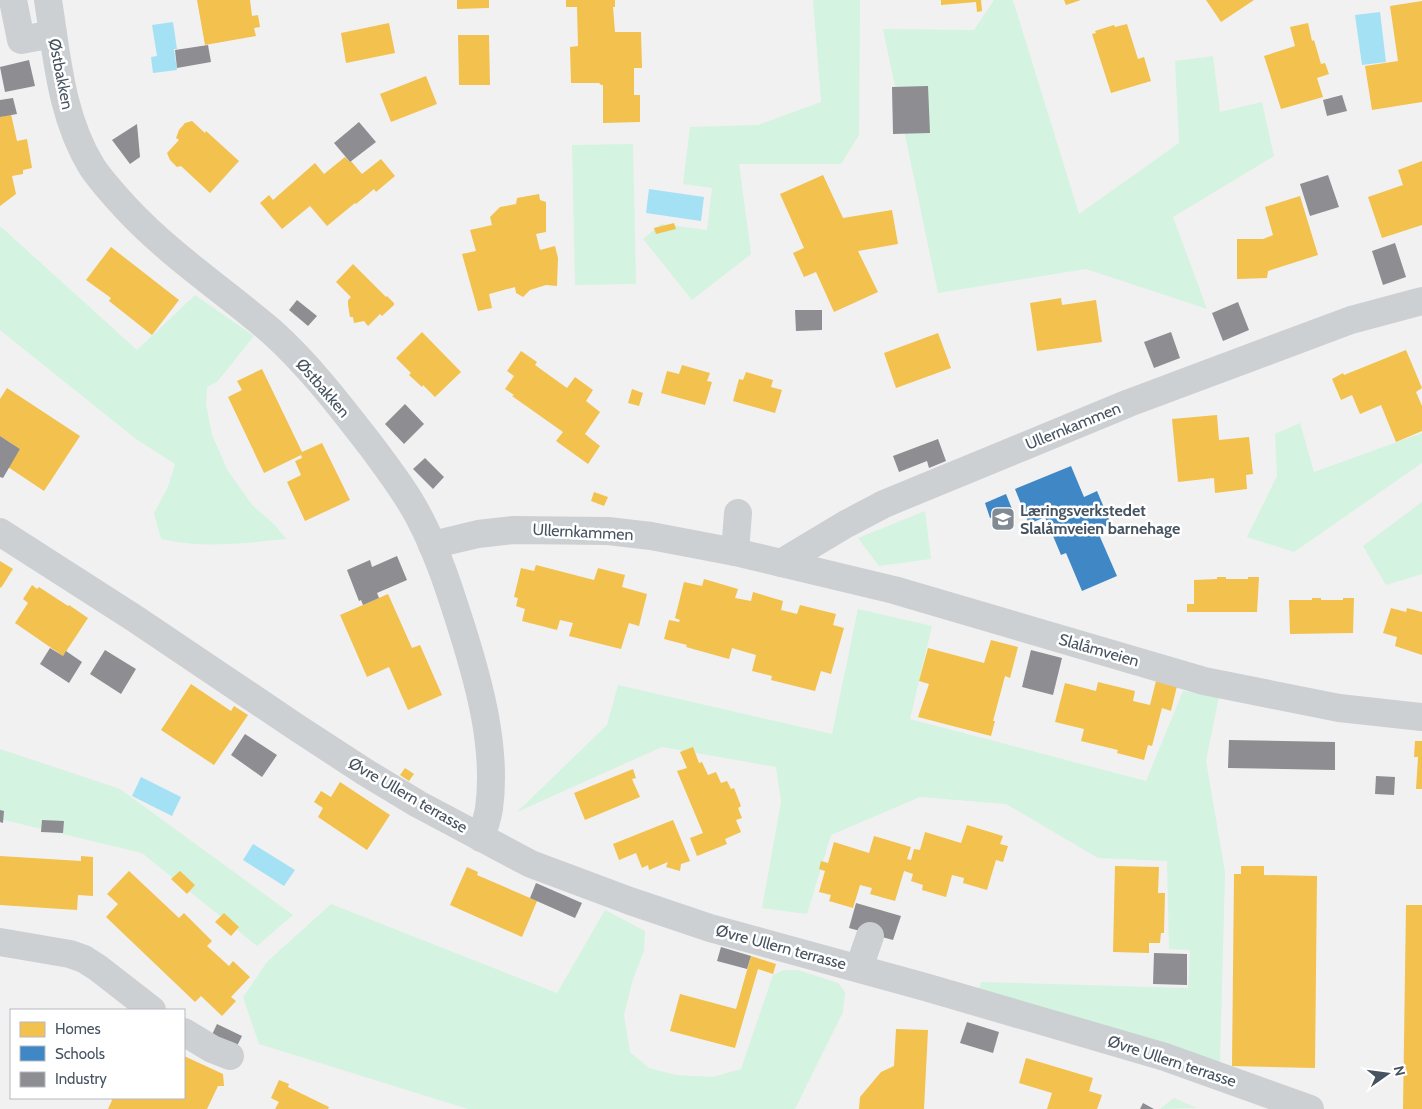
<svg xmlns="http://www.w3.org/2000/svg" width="1422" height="1109" font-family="Cabin,sans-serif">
<rect width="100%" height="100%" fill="#f2f1f1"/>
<g fill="#d4f3e0">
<path d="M813 0H860L859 135 841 164H739L751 254 692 300 643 239 661 224 707 230 712 188 683 184 690 127 758 125 821 102Z"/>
<path d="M994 0H1013L1079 214 1179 143 1175 61 1213 56 1220 112 1262 102 1274 156 1173 217 1207 309 1086 269 938 293 883 29 974 30Z"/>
<path d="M633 144 636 284 575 285 572 145Z"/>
<path d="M0 226 137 350 195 295 254 336 217 382 207 387 206 404 212 435 228 471 253 506 275 525 286 539C243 543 204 549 161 539L154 513 168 487 175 464 136 439 0 330Z"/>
<path d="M1300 423 1314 472 1422 433V463L1294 552 1247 537 1277 476 1275 434Z"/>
<path d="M1422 502V574L1386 585 1363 546Z"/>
<path d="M925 511 931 559 879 566 858 538Z"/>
<path d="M858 609 932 626 910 719 1146 781 1183 691 1219 697 1206 761 1225 872 1220 1064 977 995 981 982 1188 988 1190 950 1169 949 1167 861 1098 858 1006 804 920 797 831 835 807 914 762 908 781 802 776 767 662 747 517 812 607 725 618 685 832 734Z"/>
<path d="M0 749 120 789 293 915 257 946 142 853 0 819Z"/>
<path d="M331 904 557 993 605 910 645 931 644 951 633 979 624 1015 630 1052 649 1068 676 1075 713 1077 741 1069 773 975 784 970H798L838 983 845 992 843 1012 795 1109H468L259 1044 243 997 267 962Z"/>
<path d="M1174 1098 1197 1108 1160 1109Z"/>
</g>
<g fill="#a4e1f4">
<path d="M1380 12 1386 62 1362 65 1355 15Z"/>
<path d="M173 22 177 49H174L177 70 153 73 151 57 157 56 152 25Z"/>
<path d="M649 189 704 197 701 221 646 213Z"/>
<path d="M141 777 181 797 172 816 132 796Z"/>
<path d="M253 844 295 870 284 886 243 860Z"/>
</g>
<g fill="#f2c14e">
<path d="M197 0H250L252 16 258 15 260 27 254 28 256 36 205 45Z"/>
<path d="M457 0H489V8L457 9Z"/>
<path d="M566 0H615V7H613L615 32H641L642 68H634V95H640V122L603 123V85H601L599 83H571L570 47 578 46 577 7H566Z"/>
<path d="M941 0H981L982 11 977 12 976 2 941 5Z"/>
<path d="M1064 0H1081L1066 5Z"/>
<path d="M1206 0H1254L1221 22Z"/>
<path d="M1422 1V102L1372 110 1365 66 1398 61 1390 6Z"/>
<path d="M389 23 395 53 346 63 341 33Z"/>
<path d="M1308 23 1312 41 1314 40 1321 64 1325 63 1329 74 1317 78 1323 97 1281 109 1264 56 1295 46 1290 27Z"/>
<path d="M1127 24 1138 59 1144 57 1151 81 1111 93 1092 34 1096 33 1095 31 1114 25 1115 27Z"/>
<path d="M458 35H489L490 85H459Z"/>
<path d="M426 76 437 104 391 122 380 94Z"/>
<path d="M11 114 17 141 27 139 32 168 23 170V174L12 176 16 194 0 206V117Z"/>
<path d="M192 121 205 133 206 131 239 161 210 193 181 166 177 167 170 160 167 153 179 140 176 138 179 130 185 123Z"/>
<path d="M345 157 350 162 351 161 362 174 381 159 395 176 376 192 374 189 356 204 355 203 327 226 310 206 282 229 260 203 269 195 273 200 315 163 324 174Z"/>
<path d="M1422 161V225L1382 238 1368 197 1403 185 1398 170Z"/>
<path d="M823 175 843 218 892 210 898 244 858 251 878 292 834 312 816 272 804 277 793 253 804 248 780 194Z"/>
<path d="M539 194 540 200 546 202V232L536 234 540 250 555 246 558 258 557 286 546 285 530 290 523 297 516 293 515 287 489 294 492 308 478 311 462 254 476 251 470 230 492 225 490 217 500 207 516 204 517 198Z"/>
<path d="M1300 196 1318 255 1268 271 1267 278 1237 279V239H1263L1273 235 1265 207Z"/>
<path d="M674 223 676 229 656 234 654 228Z"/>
<path d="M111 247 179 300 152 335 109 301 111 298 86 280Z"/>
<path d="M353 264 386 297 387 296 394 303V305L382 316 380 314 368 326 364 321 354 323 353 317H350L348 305V300L351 297 336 282Z"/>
<path d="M1061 298 1062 305 1096 300 1102 342 1037 351 1030 303Z"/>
<path d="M422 332 461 372 435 397 423 385 422 387 409 375 411 373 396 358Z"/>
<path d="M938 333 951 368 896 388 884 353Z"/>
<path d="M1406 350 1422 388 1416 392 1422 406V431L1396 442 1381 405 1360 414 1352 395 1341 400 1332 379 1343 373 1344 375Z"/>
<path d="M521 351 537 362 535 365 567 388 575 377 593 390 586 401 600 412 585 434 600 446 588 464 556 441 563 432 512 396 514 395 505 389 514 376 507 371Z"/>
<path d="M682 365 710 373 707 381 712 382 705 405 661 393 667 371 679 374Z"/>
<path d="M262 369 302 452 322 443 350 500 305 521 287 482 301 475 295 461 302 458 301 455 264 473 228 397 242 390 237 381Z"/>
<path d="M746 372 773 380 771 387 782 390 775 413 733 401 739 379 743 380Z"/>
<path d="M7 388 80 436 44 491 8 467 20 449 0 436V399Z"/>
<path d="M632 389 643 393 639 406 628 403Z"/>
<path d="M1217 415 1219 440 1249 437 1253 474 1246 475 1247 489 1215 493 1214 478 1178 482 1172 419Z"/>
<path d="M594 492 608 497 604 506 591 501Z"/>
<path d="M0 561 13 569 1 588 0 587Z"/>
<path d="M536 565 594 580 598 568 625 575 622 587 647 594 639 626 629 623 621 649 569 636 573 623 560 620 557 630 522 621 525 609 516 606 518 598 514 597 521 568 534 571Z"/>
<path d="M1217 577H1226V579H1248V577H1259L1257 612H1187V604H1194V580L1217 579Z"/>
<path d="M704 579 738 589 735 598 751 601 753 592 783 601 781 610 797 614 800 605 836 614 833 625 844 628 831 674 821 671 815 691 771 680 772 676 752 671 756 655 732 648 729 659 686 647 687 645 664 639 669 620 679 622 680 620 675 618 684 582 702 586Z"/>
<path d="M32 585 37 589 39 587 68 606 69 605 88 618 63 656 15 623 28 603 23 599Z"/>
<path d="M388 594 412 648 420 645 442 695 408 710 389 667 367 677 340 615Z"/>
<path d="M1312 598H1321V600H1343V598H1354L1353 633 1290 634 1289 600H1312Z"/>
<path d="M1391 608 1406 612 1407 608 1422 612V655L1395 646 1397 637 1383 633Z"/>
<path d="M991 640 1018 647 1010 678 1005 676 993 721H995L991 736 918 717 929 684 919 681 928 648 984 663Z"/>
<path d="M1156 681 1177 686 1171 711 1162 708 1152 746 1148 745 1144 760 1117 753 1118 750 1081 741 1084 729 1055 722 1065 683 1096 691 1098 682 1135 691 1133 701 1150 705Z"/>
<path d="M191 684 231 711 234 706 248 715 214 765 161 730Z"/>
<path d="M1415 741H1422V789H1416L1418 757H1414Z"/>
<path d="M693 747 699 763 702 762 708 775 716 772 721 783 727 781 731 789 734 788 741 806 738 808 742 818 736 820 741 832 725 839 727 844 697 856 690 838 703 833 677 771 687 768 680 752Z"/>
<path d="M405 768 414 774 409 781 400 775Z"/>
<path d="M633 769 636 778 632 779 640 797 585 820 574 793Z"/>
<path d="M340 782 390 815 367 850 318 817 323 808 314 802 321 791 331 797Z"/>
<path d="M673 820 690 861 681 864 680 871 666 867 668 862 649 870 648 865 642 868 636 853 619 860 613 844Z"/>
<path d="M967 825 1003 836 1000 844 1008 846 1003 862 996 860 987 890 963 883 964 878 952 875 946 897 922 890 923 885 911 881 913 874 904 871 895 901 870 894 872 888 860 885 853 908 829 901 831 895 819 892 825 871 819 869 821 861 828 863 834 842 869 853 874 836 911 847 907 859 911 860 914 849 920 850 925 832 961 843Z"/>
<path d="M0 856 81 861V856L93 857V896L78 895 77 910 0 905Z"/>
<path d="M1115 866 1159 867 1158 893H1165L1164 933H1161L1160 943H1149V953L1113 952Z"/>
<path d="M1241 866H1264V875L1317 876 1315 1068 1232 1066 1234 874H1241Z"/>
<path d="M467 867 478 872 477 875 537 901 522 937 450 905Z"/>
<path d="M129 871 179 918 184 913 212 941 207 946 229 966 233 961 250 977 231 997 236 1001 222 1016 201 996 195 1002 106 917 118 904 107 894Z"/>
<path d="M180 871 195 885 187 894 171 879Z"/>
<path d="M1406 905H1422V1109H1403Z"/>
<path d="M224 913 239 927 231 936 215 922Z"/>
<path d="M751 956 776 964 773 974 758 969 735 1048 670 1031 680 994 736 1009Z"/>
<path d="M896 1029 928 1030 924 1109H859L860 1097 881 1072 894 1066Z"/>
<path d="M184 1056 223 1074 224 1086H218L207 1109H108L113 1098H184Z"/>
<path d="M1026 1058 1093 1078 1089 1091 1102 1095 1097 1109H1047L1052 1093 1019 1083Z"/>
<path d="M279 1080 289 1084 288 1087 329 1107 328 1109H275L279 1102 271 1098Z"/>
</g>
<g fill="#3f88c5">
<path d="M1071 466 1084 497 1097 491 1111 524 1097 530 1117 576 1082 591 1066 553 1061 555 1045 517 1029 524 1015 489Z"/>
<path d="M1006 494 1012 509 990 518 985 503Z"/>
</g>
<g fill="#8d8d92">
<path d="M208 45 211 62 177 68 175 50Z"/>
<path d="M29 60 35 86 5 92 0 67Z"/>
<path d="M928 86 930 133 893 134 892 87Z"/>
<path d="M1342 95 1347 111 1327 116 1323 100Z"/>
<path d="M13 98 17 114 0 117V100Z"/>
<path d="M359 122 376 142 350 162 334 143Z"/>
<path d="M137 124 140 157 130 164 112 140Z"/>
<path d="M1328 175 1339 207 1310 216 1300 184Z"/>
<path d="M1395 243 1406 277 1383 285 1372 251Z"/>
<path d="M297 300 317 316 308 326 289 310Z"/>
<path d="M1238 302 1249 330 1223 341 1212 313Z"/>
<path d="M795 310H822V330L796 331Z"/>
<path d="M1171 332 1180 358 1154 368 1144 342Z"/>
<path d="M405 404 424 424 404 444 385 424Z"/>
<path d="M0 436 20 449 3 478 0 477Z"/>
<path d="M938 439 946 461 929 468 927 461 899 472 893 456Z"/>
<path d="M425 458 444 477 433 489 413 469Z"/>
<path d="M397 556 407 580 377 593 379 598 363 605 361 600 359 601 347 570 370 560 372 567Z"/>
<path d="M50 648 63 656 66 651 82 662 69 683 40 664Z"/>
<path d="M105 650 136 669 121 694 90 674Z"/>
<path d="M1031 650 1062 658 1053 695 1022 687Z"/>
<path d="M245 734 277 755 262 777 231 755Z"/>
<path d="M1229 740 1335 742V770L1228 768Z"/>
<path d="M1376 776 1395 777 1394 795 1375 794Z"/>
<path d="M0 810 4 811 3 823 0 822Z"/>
<path d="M42 820 64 821 63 833 41 832Z"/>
<path d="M536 883 582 903 575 918 530 898Z"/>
<path d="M856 903 901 916 893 940 849 928Z"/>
<path d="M721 947 751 956 747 969 717 961Z"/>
<path d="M1154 953 1187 954V985L1153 984Z"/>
<path d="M967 1022 999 1032 993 1053 960 1043Z"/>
<path d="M217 1024 242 1036 234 1052 209 1041Z"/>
<path d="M1143 1103 1154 1109H1140Z"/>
</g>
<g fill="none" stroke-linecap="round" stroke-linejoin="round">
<g stroke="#cdd0d3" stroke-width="28">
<path d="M13 0 21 40 53 34"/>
<path d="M48 0C57 57 61 117 92 167 102 182 115 196 127 209 170 255 223 290 271 331 309 365 341 407 372 447 389 470 406 492 419 517 438 553 450 591 462 629 480 686 497 749 489 809 487 819 484 829 481 838"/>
<path d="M0 532 134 618 296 727 365 772 418 804 531 864 630 901 710 928 925 987 1165 1057 1310 1109"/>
<path d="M432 545 478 534 513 530 608 531 651 536 735 552 894 590 1204 681 1339 708 1422 717"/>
<path d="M735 552 738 513"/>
<path d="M781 563 846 524 884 504 1020 448 1129 403 1351 320 1422 301"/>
<path d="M0 942 70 954 84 959 98 968 152 1010"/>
<path d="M859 968 870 936"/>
<path d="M184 1032 212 1049 230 1056"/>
</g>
</g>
<defs>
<g id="school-square" transform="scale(1.25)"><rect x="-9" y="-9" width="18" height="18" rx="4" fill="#828a93" stroke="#fff"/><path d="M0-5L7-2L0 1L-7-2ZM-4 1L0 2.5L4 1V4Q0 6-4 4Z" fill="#fff"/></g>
</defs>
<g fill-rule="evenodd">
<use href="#school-square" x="1003" y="519"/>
</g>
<g text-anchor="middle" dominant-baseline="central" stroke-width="5" stroke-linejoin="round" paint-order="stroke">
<g font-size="16" fill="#465360" stroke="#fff">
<text transform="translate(61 74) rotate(79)">Østbakken</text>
<text transform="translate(323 388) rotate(49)">Østbakken</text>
<text transform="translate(1073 426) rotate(-22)">Ullernkammen</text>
<text transform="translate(583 532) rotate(3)">Ullernkammen</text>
<text transform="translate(1099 650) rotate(16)">Slalåmveien</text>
<text transform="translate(408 795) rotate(30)">Øvre Ullern terrasse</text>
<text transform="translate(781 947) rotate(15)">Øvre Ullern terrasse</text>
<text transform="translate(1172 1061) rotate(18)">Øvre Ullern terrasse</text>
</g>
<g font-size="16" font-weight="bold" fill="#465360" stroke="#fff" text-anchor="start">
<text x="1020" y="510">Læringsverkstedet<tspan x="1020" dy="18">Slalåmveien barnehage</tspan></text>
</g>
</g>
<rect x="10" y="1009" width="175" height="90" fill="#ffffff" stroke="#b5babf"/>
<rect x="20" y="1022" width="25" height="15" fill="#f2c14e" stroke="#b5babf"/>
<text x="55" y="1034" font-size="15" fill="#465360">Homes</text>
<rect x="20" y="1046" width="25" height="15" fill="#3f88c5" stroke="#b5babf"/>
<text x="55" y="1059" font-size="15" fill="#465360">Schools</text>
<rect x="20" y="1072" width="25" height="15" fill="#8d8d92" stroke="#b5babf"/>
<text x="55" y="1084" font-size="15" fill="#465360">Industry</text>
<g transform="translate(1387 1074) rotate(76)" stroke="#ffffff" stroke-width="4" paint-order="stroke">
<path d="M0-4L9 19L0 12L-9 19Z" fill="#465360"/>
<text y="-8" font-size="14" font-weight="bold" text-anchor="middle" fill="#465360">N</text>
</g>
</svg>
